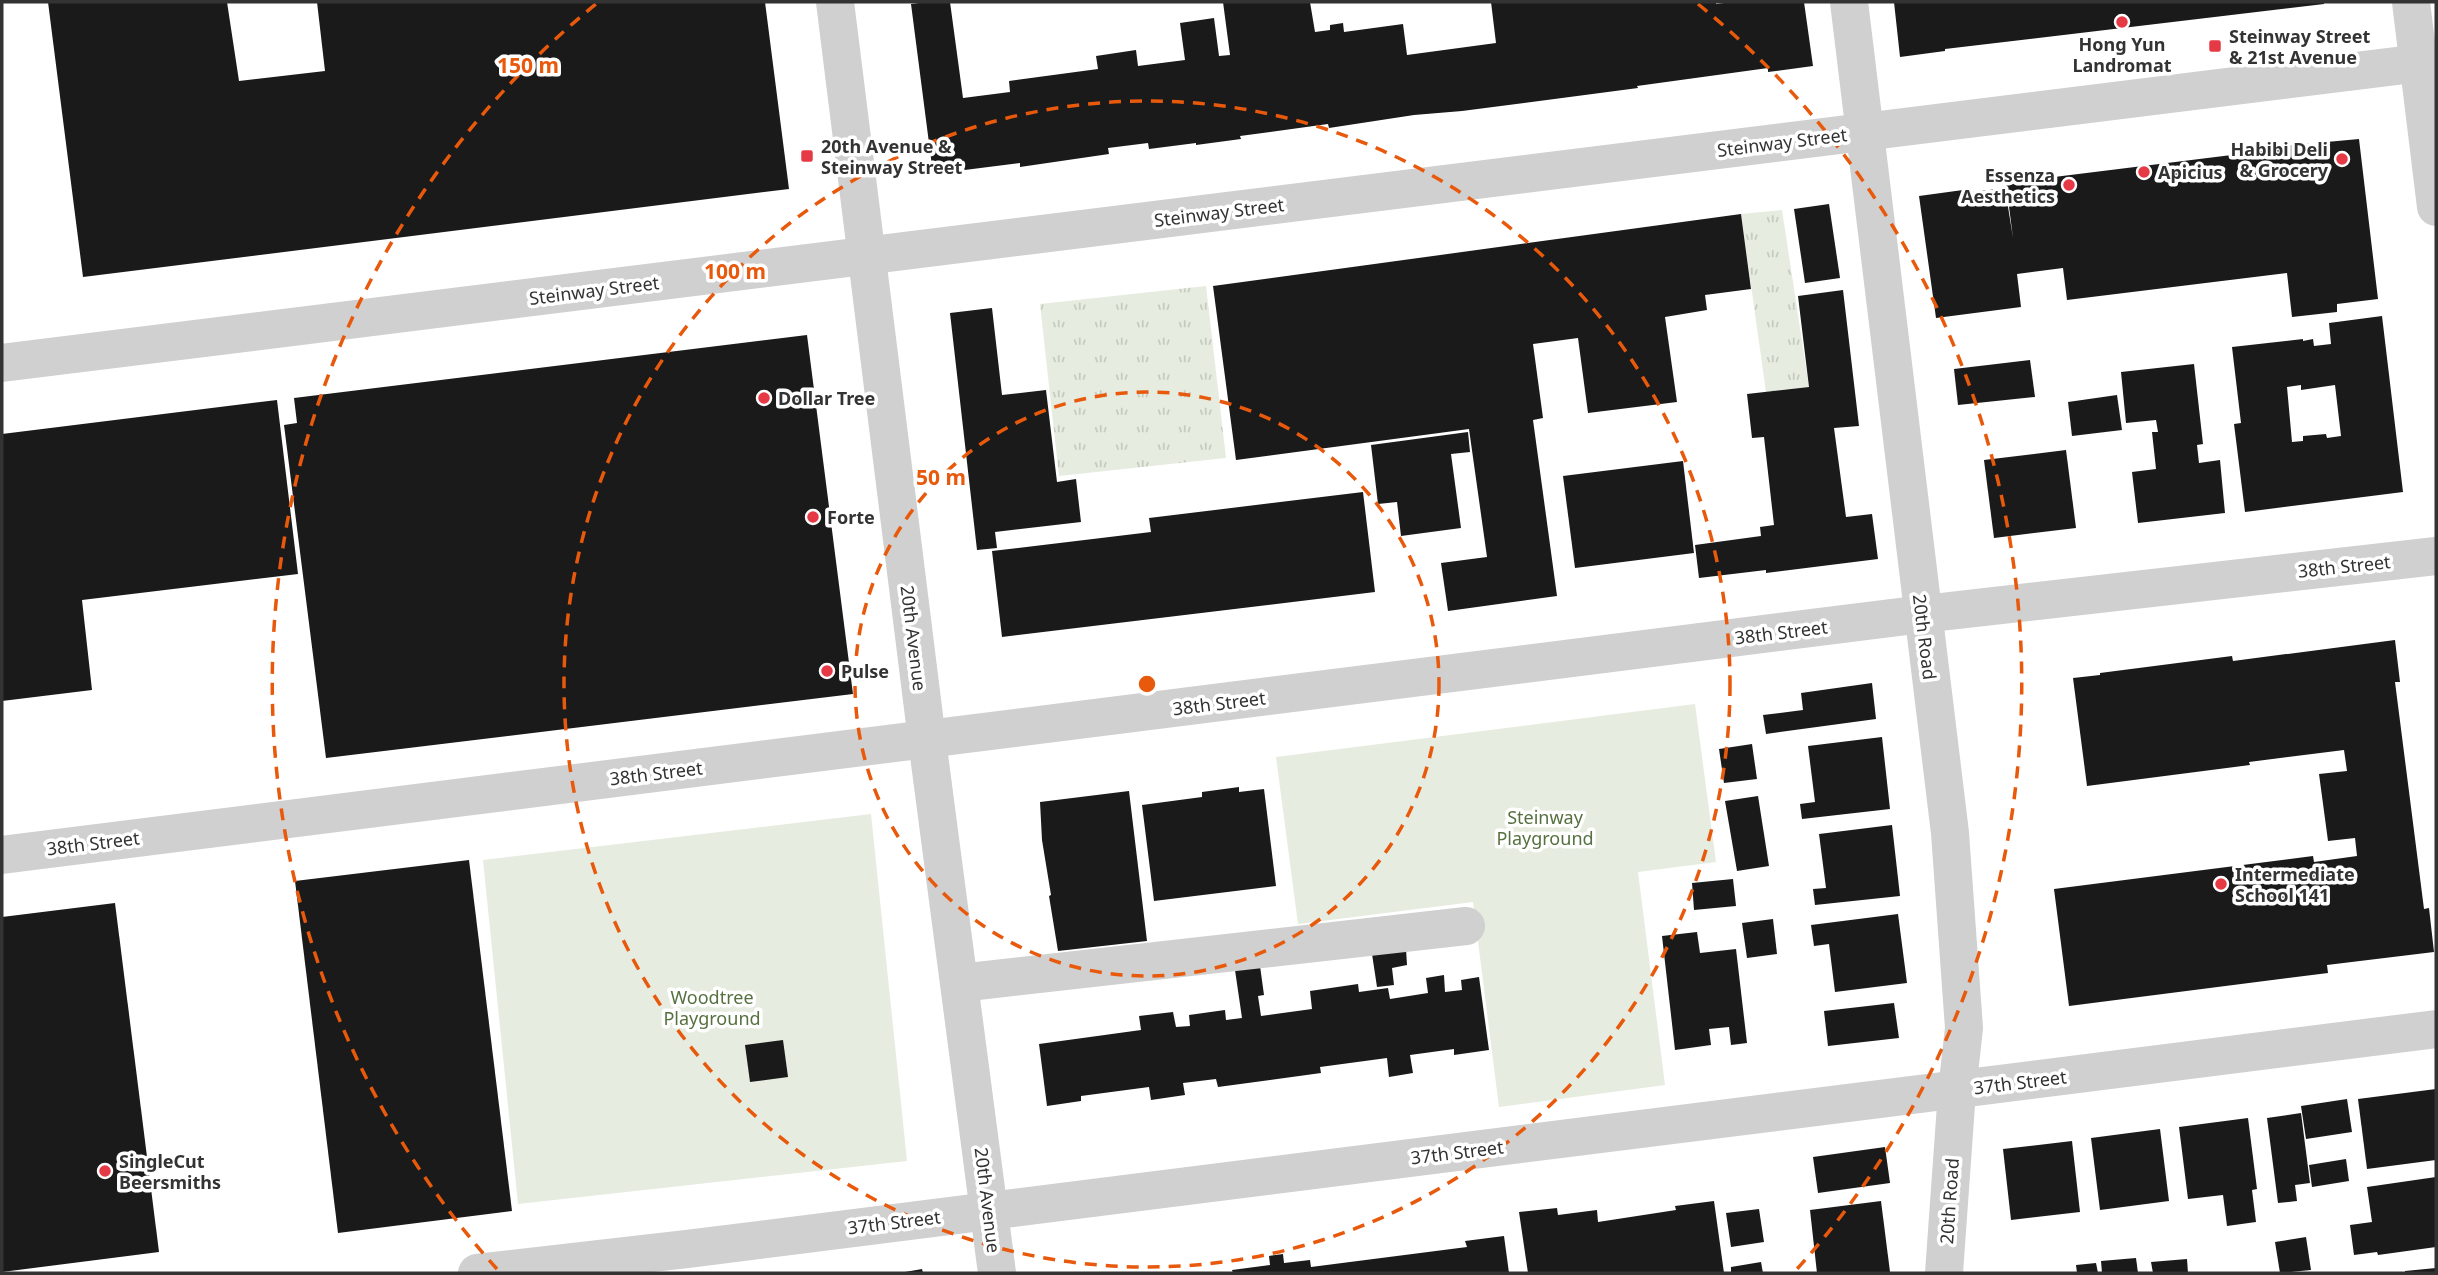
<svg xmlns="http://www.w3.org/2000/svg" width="2438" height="1275" font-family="'Noto Sans',sans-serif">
<defs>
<pattern id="grass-tufts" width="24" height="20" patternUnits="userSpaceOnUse" patternTransform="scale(1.75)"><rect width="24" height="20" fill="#e6ecdf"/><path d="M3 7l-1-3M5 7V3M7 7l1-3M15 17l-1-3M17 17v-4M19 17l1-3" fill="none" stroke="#c6cbc0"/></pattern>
</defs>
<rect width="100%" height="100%" fill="#fff"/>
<g fill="url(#grass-tufts)">
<path d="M1782 210 1809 387 1766 392 1741 214Z"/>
<path d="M1206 286 1226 458 1059 476 1040 304Z"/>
</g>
<g fill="#e6ecdf">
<path d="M1695 704 1716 862 1638 872 1665 1085 1499 1107 1473 902 1298 924 1276 757Z"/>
<path d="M871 814 907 1161 518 1204 483 860Z"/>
</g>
<g fill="#1a1a1a" fill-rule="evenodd">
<path d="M48 2H227L239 81 325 71 317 2H765L789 189 83 277Z"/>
<path d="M927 2H950L963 98 1010 92 1009 81 1098 69 1096 56 1136 50 1138 66 1185 60 1180 23 1214 18 1219 56 1230 55 1223 2H1310L1315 32 1330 30V25L1343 23 1344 32 1403 24 1407 55 1496 43 1491 2H1716V4L1732 2H1804L1813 66 1768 72V68L1637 86 1638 88 1462 111 1414 115 1329 128 1328 124 1240 136 1241 139 1196 145V143L1149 149 1148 143 1108 148 1109 154 1020 167V163L933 174 911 4Z"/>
<path d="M1894 2H2324V4L1945 49V51L1900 57Z"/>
<path d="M2359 139 2378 299 2337 304V312L2292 317 2287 273 2067 300 2063 268 2017 274 2021 307 1936 318 1919 196 1963 190 1964 193 2005 188 2013 238 2006 183 2272 150V147Z"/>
<path d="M1829 204 1840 278 1805 283 1794 209Z"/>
<path d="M1741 214 1751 289 1705 295 1707 310 1665 317 1677 402 1588 413 1578 338 1533 344 1543 418 1533 420 1557 596 1448 611 1441 563 1487 557 1469 429 1236 460 1213 286Z"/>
<path d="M1843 290 1859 426 1834 428 1846 517 1872 514 1878 559 1766 573V570L1699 578 1695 545 1761 536 1760 527 1774 525 1764 437 1752 438 1747 394 1809 387 1798 296Z"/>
<path d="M992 308 1002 395 1046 390 1057 482 1076 479 1081 522 995 532 997 548 977 550 950 313Z"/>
<path d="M2382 316 2403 492 2245 512 2234 424 2241 423 2232 347 2303 339V341L2313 339 2314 346 2331 344 2329 323ZM2301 385V390L2335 385 2341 436 2327 438 2326 434 2303 436V441L2292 442 2287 387Z"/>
<path d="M807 335 853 694 326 758 284 425 297 423 294 398Z"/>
<path d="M2030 360 2035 397 1958 405 1954 369Z"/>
<path d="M2194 364 2203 444 2197 445 2199 463 2220 460 2225 513 2138 523 2132 472 2156 469 2152 432H2158L2156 420 2126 423 2121 372Z"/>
<path d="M2117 395 2122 430 2072 436 2068 402Z"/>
<path d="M277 400 298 574 82 600 92 690 2 701V434Z"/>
<path d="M1468 432 1470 452 1451 454 1461 528 1401 536 1397 502 1378 504 1371 445Z"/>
<path d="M2066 450 2076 528 1994 538 1984 460Z"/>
<path d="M1683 461 1694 553 1575 568 1563 476Z"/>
<path d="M1363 492 1375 592 1002 637 992 551 1151 532 1149 518Z"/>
<path d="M2395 640 2400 682H2395L2424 909 2429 908 2434 952 2327 965 2328 973 2069 1006 2054 889 2313 856 2314 862 2357 856 2355 838 2328 841 2319 774 2347 771 2344 750 2249 762 2250 765 2087 786 2073 678 2100 675V673L2232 656 2233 661Z"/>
<path d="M1872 683 1876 719 1766 734 1763 715 1803 710 1801 693Z"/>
<path d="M1882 737 1890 809 1802 819 1800 804 1815 802 1808 746Z"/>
<path d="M1752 744 1757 779 1724 783 1719 749Z"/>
<path d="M1239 787V792L1264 789 1276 886 1154 901 1142 805 1202 797V792Z"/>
<path d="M1129 791 1147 941 1058 951 1049 896 1051 895 1042 840 1040 802Z"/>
<path d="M1758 796 1769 866 1737 871 1725 801Z"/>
<path d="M1892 825 1900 896 1815 905 1813 889 1826 888 1819 834Z"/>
<path d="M469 860 512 1211 338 1233 295 881Z"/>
<path d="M1733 879 1736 906 1694 910 1692 883Z"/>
<path d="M115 903 159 1252 2 1272V917Z"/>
<path d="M1898 914 1907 983 1835 992 1829 944 1814 946 1811 925Z"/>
<path d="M1773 919 1777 954 1747 958 1742 923Z"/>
<path d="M1697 932 1700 953 1736 949 1747 1043 1731 1045 1729 1027 1709 1029 1711 1045 1675 1050 1662 936Z"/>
<path d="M1406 949 1407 965 1392 968 1394 985 1377 987 1372 954Z"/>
<path d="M1260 966 1264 995 1258 996 1261 1016 1312 1009 1310 991 1358 984 1359 992 1388 988 1390 999 1428 993 1426 978 1444 975 1445 992 1462 990 1461 980 1479 977 1489 1050 1454 1055V1049L1410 1055 1413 1073 1389 1077 1387 1058 1320 1067 1321 1073 1218 1087 1216 1079 1183 1083 1185 1095 1151 1100 1149 1087 1081 1096V1101L1047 1106 1039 1044 1141 1030 1139 1016 1173 1012 1176 1027 1190 1026 1189 1015 1225 1010 1226 1020 1242 1018 1235 970Z"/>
<path d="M1894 1003 1899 1038 1828 1046 1824 1011Z"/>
<path d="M783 1040 788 1077 750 1082 745 1045Z"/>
<path d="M2436 1089V1160L2367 1169 2358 1099Z"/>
<path d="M2347 1099 2352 1132 2306 1139 2301 1106Z"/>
<path d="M2301 1113 2310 1183 2295 1185 2297 1201 2278 1203 2267 1118Z"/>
<path d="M2248 1118 2257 1189 2252 1190 2256 1222 2227 1226 2223 1195 2188 1199 2179 1127Z"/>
<path d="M2160 1129 2169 1201 2100 1210 2091 1138Z"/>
<path d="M2072 1141 2080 1212 2011 1220 2003 1149Z"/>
<path d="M1885 1147 1890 1183 1818 1193 1813 1157Z"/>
<path d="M2346 1159 2349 1181 2312 1187 2309 1165Z"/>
<path d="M2436 1177V1247L2378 1255 2377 1252 2354 1255 2350 1225 2372 1222 2367 1187Z"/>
<path d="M1714 1201 1724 1273H1528L1519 1212 1557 1208 1558 1215 1597 1210 1598 1222 1676 1210 1675 1206Z"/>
<path d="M1881 1201 1890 1272 1817 1273 1810 1210Z"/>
<path d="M1759 1209 1764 1242 1731 1247 1726 1213Z"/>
<path d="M1504 1236 1509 1273H1233L1232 1270 1270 1265 1269 1256 1283 1254 1284 1263 1310 1260 1311 1267 1467 1247 1465 1241Z"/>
<path d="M2306 1237 2311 1270 2280 1273 2275 1242Z"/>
<path d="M2136 1258 2138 1273H2102L2101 1261Z"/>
<path d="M2187 1259 2188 1273H2153L2151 1262Z"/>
<path d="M1761 1262 1763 1273H1731V1267Z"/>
<path d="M2096 1263 2098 1273H2077L2076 1265Z"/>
<path d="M2436 1268V1273H2405V1271Z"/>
<path d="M922 1269 923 1273H905V1272Z"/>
</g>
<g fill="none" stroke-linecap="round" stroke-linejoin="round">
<g stroke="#d0d0d0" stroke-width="38">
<path d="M835 2 927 740 997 1273"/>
<path d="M1849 2 1950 833 1964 1028 1957 1091 1944 1273"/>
<path d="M2411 2 2436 207"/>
<path d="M2 363 2436 61"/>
<path d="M2 855 1923 614 2436 556"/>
<path d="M960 983 1466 926"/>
<path d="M477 1273 687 1249 2436 1029"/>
</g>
</g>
<g fill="none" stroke="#e8590c" stroke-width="3.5" stroke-dasharray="12 9">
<circle cx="1147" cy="684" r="292"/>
<circle cx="1147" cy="684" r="583"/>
<path d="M497 1269A875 875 0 0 1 596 4M1698 4A875 875 0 0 1 1797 1269"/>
</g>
<g fill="#e63946" stroke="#fff" stroke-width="2.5">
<circle cx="2122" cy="22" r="7"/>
<rect x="2208" y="39" width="14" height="14" rx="3.5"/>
<rect x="800" y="149" width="14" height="14" rx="3.5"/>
<circle cx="2342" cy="159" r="7"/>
<circle cx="2144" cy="172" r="7"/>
<circle cx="2069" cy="185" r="7"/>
<circle cx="764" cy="398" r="7"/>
<circle cx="813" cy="517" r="7"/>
<circle cx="827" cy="671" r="7"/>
<circle cx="2221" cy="884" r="7"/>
<circle cx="105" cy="1171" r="7"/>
</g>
<g text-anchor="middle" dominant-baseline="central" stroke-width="7" stroke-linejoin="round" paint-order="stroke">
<g font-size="18" font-weight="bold" fill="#333" stroke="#fff" text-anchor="start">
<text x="2229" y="36">Steinway Street<tspan x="2229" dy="21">&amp; 21st Avenue</tspan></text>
<text x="2122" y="44" text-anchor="middle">Hong Yun<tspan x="2122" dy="21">Landromat</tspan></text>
<text x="821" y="146">20th Avenue &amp;<tspan x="821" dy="21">Steinway Street</tspan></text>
<text x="2328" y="149" text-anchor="end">Habibi Deli<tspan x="2328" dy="21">&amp; Grocery</tspan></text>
<text x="2158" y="172">Apicius</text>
<text x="2055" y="175" text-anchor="end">Essenza<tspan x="2055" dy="21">Aesthetics</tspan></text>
<text x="778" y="398">Dollar Tree</text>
<text x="827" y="517">Forte</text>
<text x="841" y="671">Pulse</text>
<text x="2235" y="874">Intermediate<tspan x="2235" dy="21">School 141</tspan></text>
<text x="119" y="1161">SingleCut<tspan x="119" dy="21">Beersmiths</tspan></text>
</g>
<g font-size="18" fill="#333" stroke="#fff">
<text transform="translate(1782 142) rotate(-7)">Steinway Street</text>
<text transform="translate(1219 212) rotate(-7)">Steinway Street</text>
<text transform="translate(594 290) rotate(-7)">Steinway Street</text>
<text transform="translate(2344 566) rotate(-6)">38th Street</text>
<text transform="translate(1781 632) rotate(-7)">38th Street</text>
<text transform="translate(1925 637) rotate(83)">20th Road</text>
<text transform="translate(914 638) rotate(83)">20th Avenue</text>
<text transform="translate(1219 703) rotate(-7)">38th Street</text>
<text transform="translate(656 773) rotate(-7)">38th Street</text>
<text transform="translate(93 843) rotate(-7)">38th Street</text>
<text transform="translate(2020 1082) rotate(-7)">37th Street</text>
<text transform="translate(1457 1152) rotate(-7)">37th Street</text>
<text transform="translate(988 1200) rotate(83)">20th Avenue</text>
<text transform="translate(1949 1201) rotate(-86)">20th Road</text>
<text transform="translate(894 1222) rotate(-7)">37th Street</text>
</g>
<g font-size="18" fill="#56703f" stroke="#fff">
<text x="1545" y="817">Steinway<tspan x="1545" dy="21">Playground</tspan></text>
<text x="712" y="997">Woodtree<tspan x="712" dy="21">Playground</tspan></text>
</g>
</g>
<circle cx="1147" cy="684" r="10" fill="#e8590c" stroke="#fff" stroke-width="3.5"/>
<g font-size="21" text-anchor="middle" font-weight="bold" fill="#e8590c" stroke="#fff" stroke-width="7" stroke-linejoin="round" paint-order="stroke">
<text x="528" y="73">150 m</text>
<text x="735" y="279">100 m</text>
<text x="941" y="485">50 m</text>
</g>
<rect width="2438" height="1275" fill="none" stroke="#333333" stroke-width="7"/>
</svg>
